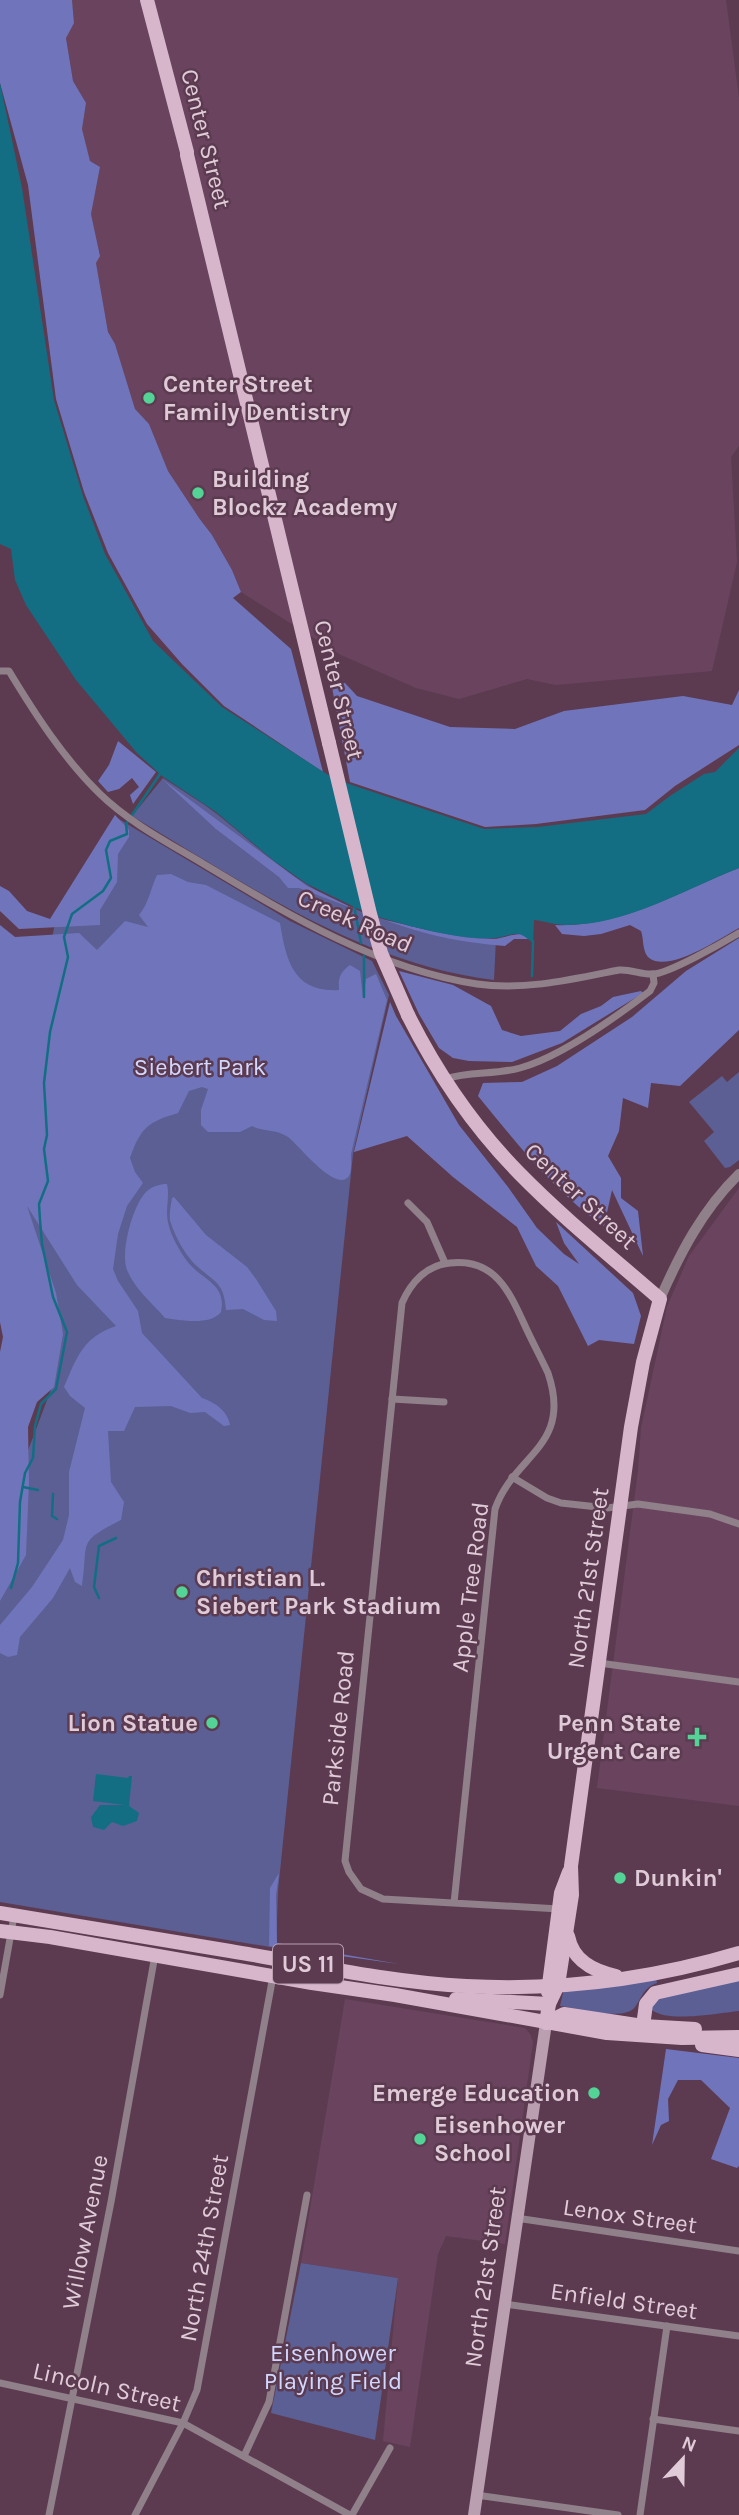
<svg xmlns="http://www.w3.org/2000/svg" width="739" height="2515" font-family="Karla,sans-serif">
<rect width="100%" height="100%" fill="#5c3b51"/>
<g fill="#6a445e">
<path d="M72 0H726L739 98V446L731 457 737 562 712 671 556 685 527 679 459 699 416 688 341 655 241 592 232 570 212 535 199 518 168 471 149 424 135 409 115 344 108 332 96 263 100 255 91 214 100 167 90 161 82 129 86 103 73 81 66 37 74 22Z"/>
<path d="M739 1188V1806L597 1788 638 1471 641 1428 667 1307 689 1256Z"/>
<path d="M345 1999 525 2028 530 2034 533 2042 505 2244 446 2236 438 2254 410 2447 383 2441 398 2278 301 2263Z"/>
</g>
<g fill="#5b5f94">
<path d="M163 778C181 790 200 801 217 814 246 837 274 864 306 884 362 920 430 934 496 939L494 980C361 964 244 883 132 816Z"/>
<path d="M117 818 290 921 372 961 389 995 353 1154 278 1891 276 1948 0 1902V1590L21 1469 52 1387 16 1230 29 1059 54 928Z"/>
<path d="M739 1072V1160L730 1167 725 1168 704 1141 714 1132 689 1102 722 1076 727 1082Z"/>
<path d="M656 1977 657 1983C643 1988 643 1996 635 2007 624 2022 577 2008 560 2006L564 1989Z"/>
<path d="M739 1978V2011C719 2013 668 2023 652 2010V2006L657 1999Z"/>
<path d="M301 2263 398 2278 375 2440 271 2413Z"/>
</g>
<g fill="#7075bb">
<path d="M0 0H72L74 23 66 38 73 81 86 103 82 129 90 161 100 167 91 214 100 256 96 263 108 332 115 344 135 409 149 424 168 471 199 518 212 535 232 570 241 592 233 598 291 649 323 772 224 706 182 664 147 624 108 553 84 492 56 399 28 185 0 83Z"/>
<path d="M331 682 345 683 357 696 450 727 515 729 564 711 683 696 732 705 739 690V745L675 786 645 810 536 824 485 827 350 782Z"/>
<path d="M118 741 156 772 133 804 130 795 139 787 132 778 119 789 108 792 98 781 109 765Z"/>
<path d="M163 780 307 886 357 910 299 888H288L279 877 216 829Z"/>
<path d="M115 815 129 830V837L118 854 117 882 100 910V925L19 929 0 911V886L9 891 27 911 50 919Z"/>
<path d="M739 868V928C720 938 667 975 648 957 642 950 644 939 641 931L630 925 601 934 584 936 562 934 555 925C621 928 680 891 739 868Z"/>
<path d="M171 874 188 882 206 885 280 923C286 961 294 993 339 990 338 978 340 972 350 965L360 971 363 998 366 979 376 974 387 1000 351 1154C351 1159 352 1171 349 1176 336 1194 298 1144 288 1137 277 1129 264 1132 252 1126L240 1132H208L201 1125V1110L208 1089 202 1087 189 1091 178 1113C148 1122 141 1127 130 1158L135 1172 143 1183 127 1206 118 1234 113 1269 118 1281 138 1311 142 1333 202 1398C214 1402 228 1411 230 1425L224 1426 205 1412 190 1413 171 1406 135 1407 124 1431H108L111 1482 124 1502 121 1520C76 1543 89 1540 82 1586L75 1582 70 1568 53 1598 20 1637 17 1655 8 1657 0 1653V1625L32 1587 63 1540 69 1515V1472L85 1408 70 1396 64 1387C77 1357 83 1337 116 1326L77 1285 27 1206 56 1293 63 1334 54 1387 37 1402 28 1427 29 1482 26 1555 0 1601V1352L3 1337 0 1322V925L15 937 79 933 97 950 125 921 148 927 139 915C149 903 150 890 157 875Z"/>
<path d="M385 920C420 928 456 939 492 939 503 939 512 933 524 934L528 939H514L505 946C460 942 428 936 385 920Z"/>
<path d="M739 938V1030L680 1086 651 1083 648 1108 623 1098 619 1131 608 1156 621 1178V1198L638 1211 643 1256 612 1190 604 1226C554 1192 516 1142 478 1096L483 1083 522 1082 557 1066 632 1017 686 971Z"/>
<path d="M399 971 453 985 491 1006 502 1030 521 1036 560 1031 581 1014 601 1006 613 997 641 991 643 993 562 1043 512 1062 469 1061 453 1058 439 1048 419 1014Z"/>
<path d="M390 1002 396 1016 459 1125 508 1187 537 1228 564 1254 579 1264 564 1243 556 1222 633 1293 641 1316 634 1344 599 1340 588 1346 558 1286 536 1266 517 1227 453 1177 407 1136 354 1152Z"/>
<path d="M167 1184C170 1196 165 1210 168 1222 170 1234 180 1252 187 1261 201 1280 227 1283 221 1312 210 1326 181 1320 165 1318 152 1303 134 1288 127 1270 120 1252 133 1204 147 1191 153 1186 160 1184 167 1184Z"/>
<path d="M174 1197 206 1235 247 1267 256 1279 276 1311 277 1321 264 1320 243 1309 226 1310C224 1283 216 1283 198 1267 186 1257 174 1235 170 1220 169 1213 171 1205 172 1198Z"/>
<path d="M279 1873 276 1895 277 1943 399 1964 269 1946 270 1888Z"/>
<path d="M666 2049 739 2058V2166L737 2168 711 2159 730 2108 701 2080H678L668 2099 669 2121 661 2125 652 2145Z"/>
</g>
<g fill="#136e84">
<path d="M0 83 22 188 54 400 83 496 105 554 153 641 222 707 333 778 369 914 307 884 274 861 216 812 162 776 137 753 76 680 26 605 15 580 11 549 0 544Z"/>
<path d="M739 748V868C683 890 627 925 566 925 555 925 545 921 534 920L533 943C515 927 515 936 494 938 462 941 402 925 370 914L337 780 484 829 538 827 646 814 670 796 704 774 715 772Z"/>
<path d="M96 1774 128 1778 129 1776H132L129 1806 139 1813 137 1821 123 1826 112 1822 104 1830 93 1827 91 1817 100 1805H125L93 1801Z"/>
</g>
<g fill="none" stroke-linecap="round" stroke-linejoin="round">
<g stroke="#136e84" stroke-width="2.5">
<path d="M354 905 361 943"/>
<path d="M364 956V997"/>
<path d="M532 976 533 941"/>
<path d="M23 1487 38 1490"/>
<path d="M53 1494 52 1516 57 1519"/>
<path d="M11 1588 18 1563 20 1502 25 1473 33 1458 35 1426 41 1404 56 1389 67 1332 53 1297 42 1244 40 1220 39 1204 48 1181 44 1149 47 1135 44 1083 50 1032 68 957 64 937 72 914 103 891 111 878 106 850 110 841 127 834 126 824 160 774"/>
<path d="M99 1598 94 1587 99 1546 116 1538"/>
</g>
<g stroke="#90808a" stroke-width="7">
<path d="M0 671H9C35 714 64 759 100 794 130 823 167 842 202 863 287 914 377 969 477 984 524 991 574 979 619 970 631 969 642 975 653 974 668 974 724 942 739 933"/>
<path d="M445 1079C469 1071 495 1075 520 1068 561 1057 616 1017 650 991L654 983 653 974"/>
<path d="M408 1203 427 1222 445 1263"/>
<path d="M392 1399 444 1402"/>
<path d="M512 1477 547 1498 561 1503 607 1508 638 1504 710 1514 739 1524"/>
<path d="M599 1663 739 1682"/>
<path d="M454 1903 495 1509C514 1454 573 1447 548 1373 541 1358 533 1343 526 1328 510 1293 496 1258 450 1263 427 1265 411 1282 402 1303L345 1861 349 1872 361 1889 383 1899 559 1909"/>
<path d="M0 1995 14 1916"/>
<path d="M516 2218 739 2251"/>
<path d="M504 2304 739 2336"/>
<path d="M0 2383 183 2423 350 2515"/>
<path d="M653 2419 739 2431"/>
<path d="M244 2456 269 2402 307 2195"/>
<path d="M476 2495 618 2515"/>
<path d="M49 2515 111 2202 155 1955"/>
<path d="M135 2515 183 2423 197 2390 273 1976"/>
<path d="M352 2515 390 2448"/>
<path d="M640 2515 667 2326"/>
</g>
<path stroke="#90808a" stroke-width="10" d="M660 1299C680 1253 703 1209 739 1174"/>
<path stroke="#b99faf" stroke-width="12" d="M474 2515 546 2023"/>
<g stroke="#d7b6cc" stroke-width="14">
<path d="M147 0 187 152"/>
<path d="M187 155 329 743"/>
<path d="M408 1015C437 1073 474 1127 519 1173 563 1218 613 1258 660 1299L643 1362 631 1427 571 1866 572 1895 558 1985 549 2004 546 2023"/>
<path d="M0 1913C77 1926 154 1938 230 1951 308 1964 387 1982 466 1986 558 1991 652 1979 739 1953"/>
<path d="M0 1931 50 1937 312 1983 395 1995 607 2033 682 2038 739 2037"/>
<path d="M568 1936C573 1961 593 1971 616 1976"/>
<path d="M548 1992 561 1893 569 1872"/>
<path d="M456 1999 549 2004"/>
<path d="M546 2023 564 2014 643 2026 695 2029"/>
<path d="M643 2026 646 2004 655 1993 739 1974"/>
<path d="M702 2045 739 2050"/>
</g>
<path stroke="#d7b6cc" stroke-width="14" d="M329 743 370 914 381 953 408 1015"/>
</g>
<g fill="#53d396" stroke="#5c3b51" stroke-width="2.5">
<circle cx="149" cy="398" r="7"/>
<circle cx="198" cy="493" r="7"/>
<circle cx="182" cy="1592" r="7"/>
<circle cx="212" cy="1723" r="7"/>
<path d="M693.5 1726.5h7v7h7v7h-7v7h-7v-7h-7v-7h7z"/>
<circle cx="620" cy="1878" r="7"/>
<circle cx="594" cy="2093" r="7"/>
<circle cx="420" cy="2139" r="7"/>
</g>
<g text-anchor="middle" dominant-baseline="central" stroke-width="5" stroke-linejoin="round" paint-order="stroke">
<rect fill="#5c3b51" stroke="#b8a0b0" stroke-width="2" x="273" y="1944.5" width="70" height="39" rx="5"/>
<g font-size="23" font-weight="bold" fill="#e0ccd8">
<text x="308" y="1964">US 11</text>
</g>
<g font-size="24" fill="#e0ccd8" stroke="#5c3b51">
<text transform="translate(206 139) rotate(76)">Center Street</text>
<text transform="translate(339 690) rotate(76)">Center Street</text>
<text transform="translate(355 921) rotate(24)">Creek Road</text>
<text transform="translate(581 1196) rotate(43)">Center Street</text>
<text transform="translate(588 1578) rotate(-82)">North 21st Street</text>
<text transform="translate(470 1587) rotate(-83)">Apple Tree Road</text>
<text transform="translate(338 1728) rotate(-84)">Parkside Road</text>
<text transform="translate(630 2216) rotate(8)">Lenox Street</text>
<text transform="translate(85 2232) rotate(-79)">Willow Avenue</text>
<text transform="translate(204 2248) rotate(-80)">North 24th Street</text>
<text transform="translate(485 2277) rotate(-82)">North 21st Street</text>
<text transform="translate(624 2301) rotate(8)">Enfield Street</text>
<text transform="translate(107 2387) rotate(13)">Lincoln Street</text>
</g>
<g font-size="24" font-weight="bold" fill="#e0ccd8" stroke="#5c3b51" text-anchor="start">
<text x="163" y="384">Center Street<tspan x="163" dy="28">Family Dentistry</tspan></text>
<text x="212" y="479">Building<tspan x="212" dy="28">Blockz Academy</tspan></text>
<text x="196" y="1578">Christian L.<tspan x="196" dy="28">Siebert Park Stadium</tspan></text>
<text x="198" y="1723" text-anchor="end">Lion Statue</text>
<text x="681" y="1723" text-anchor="end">Penn State<tspan x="681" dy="28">Urgent Care</tspan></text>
<text x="634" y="1878">Dunkin'</text>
<text x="580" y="2093" text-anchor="end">Emerge Education</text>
<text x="434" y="2125">Eisenhower<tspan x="434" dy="28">School</tspan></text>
</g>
<g font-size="24" fill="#d2d7fe" stroke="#5c3b51">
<text x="200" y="1067">Siebert Park</text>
<text x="333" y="2353">Eisenhower<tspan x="333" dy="28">Playing Field</tspan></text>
</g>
</g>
<g transform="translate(683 2459) rotate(22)" stroke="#5c3b51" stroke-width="5" paint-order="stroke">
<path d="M0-5L12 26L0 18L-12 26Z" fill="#e0ccd8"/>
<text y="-10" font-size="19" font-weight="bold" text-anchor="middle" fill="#e0ccd8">N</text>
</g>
</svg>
